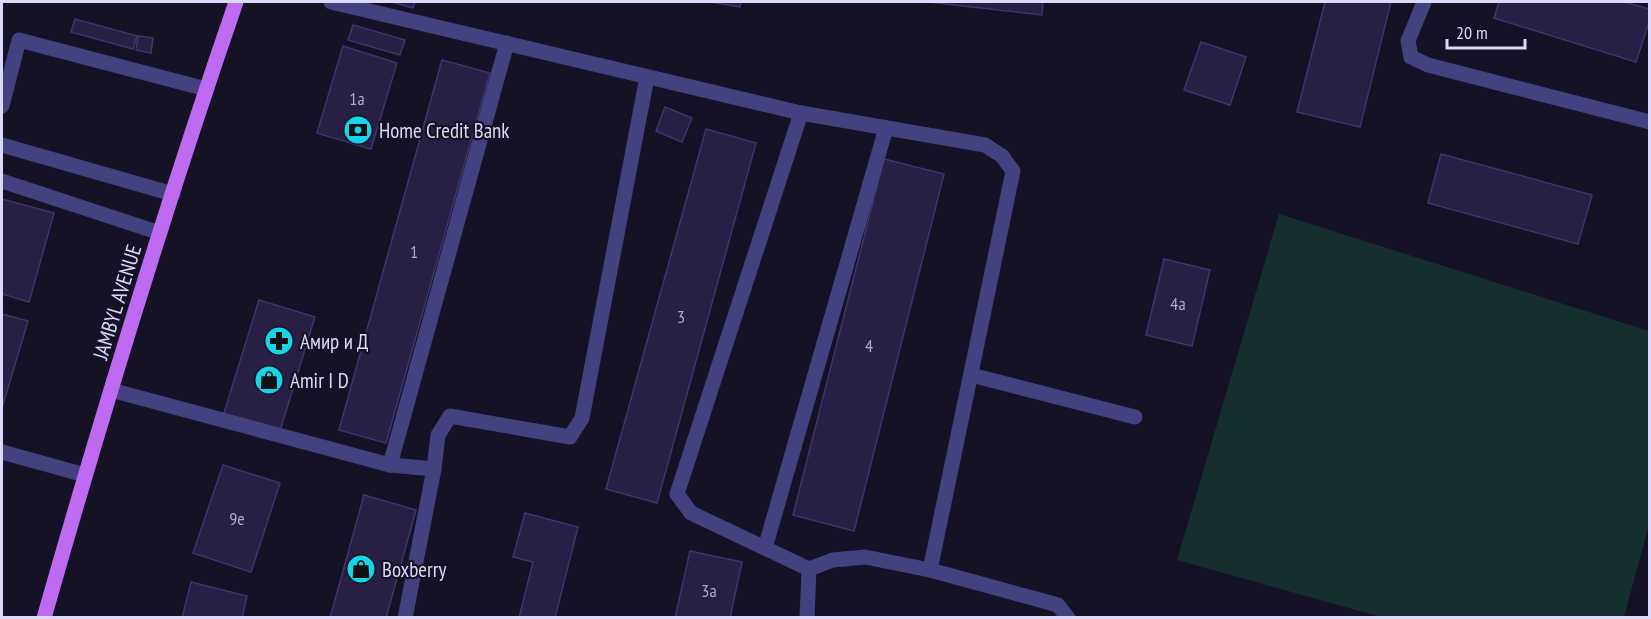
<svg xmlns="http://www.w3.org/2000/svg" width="1651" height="619" font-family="'PT Sans Narrow',sans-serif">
<rect width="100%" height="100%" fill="#151225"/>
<path fill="#152f2e" d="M1279 214 1649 331V525L1624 617H1381L1177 560Z"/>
<g fill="#271f44" stroke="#3f346e" stroke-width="1.5">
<path d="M392 2H415L413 8Z"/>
<path d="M710 2H741L740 7Z"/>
<path d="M928 2H1043L1042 15Z"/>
<path d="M1325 2H1391L1360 127 1297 112Z"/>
<path d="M1499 2H1624L1650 9V19L1636 62 1494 18Z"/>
<path d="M75 19 137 36 133 49 71 32Z"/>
<path d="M353 25 405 40 400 55 348 40Z"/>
<path d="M138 36 153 38 151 53 136 50Z"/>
<path d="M1201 42 1246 57 1230 105 1184 90Z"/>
<path d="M343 46 397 63 371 149 317 133Z"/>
<path d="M442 60 490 73 386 443 339 430Z"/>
<path d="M665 107 692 118 682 142 656 131Z"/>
<path d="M706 129 756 143 657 503 606 489Z"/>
<path d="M1441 154 1592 195 1578 244 1428 203Z"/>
<path d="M884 159 944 174 854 531 793 515Z"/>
<path d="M2 199 54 213 29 302 2 294Z"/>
<path d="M1164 259 1210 270 1192 346 1146 335Z"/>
<path d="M259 300 315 317 279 434 223 416Z"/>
<path d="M2 314 28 321 2 408Z"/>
<path d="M223 465 280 483 251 572 193 553Z"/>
<path d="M364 495 416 510 386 618H330Z"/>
<path d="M525 513 578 527 555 618H519L533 562 513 557Z"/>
<path d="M690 551 742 562 730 618H675Z"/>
<path d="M191 582 247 596 242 618H182Z"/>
</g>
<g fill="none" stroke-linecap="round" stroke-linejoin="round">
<g stroke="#444180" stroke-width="15">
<path d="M331 2 801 113 985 145 1002 156 1013 171 930 570 1058 605 1068 618"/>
<path d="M1424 2 1408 41 1411 57 1428 65 1650 122"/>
<path d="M2 106 19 40 206 89"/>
<path d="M801 113 677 494 691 513 809 569"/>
<path d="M2 145 173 194"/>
<path d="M2 181 160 233"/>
<path d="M971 375 1135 417"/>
<path d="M111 390 390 465 434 469 438 435 450 416 570 437 582 418 647 77"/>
<path d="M2 452 85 475"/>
<path d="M390 465 507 43"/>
<path d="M765 548 886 128"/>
<path d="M405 618 434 469"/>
<path d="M807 618 809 569 833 560 865 557 930 570"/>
</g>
<path stroke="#bf6bf1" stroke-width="15" d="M44 618C103 411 166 205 236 2"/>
</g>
<defs>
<g id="bank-disc" transform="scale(1.5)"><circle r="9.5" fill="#18d4e9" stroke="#151225"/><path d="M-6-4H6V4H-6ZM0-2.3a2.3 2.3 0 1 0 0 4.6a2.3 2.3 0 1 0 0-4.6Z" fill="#111"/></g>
<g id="pharmacy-disc" transform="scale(1.5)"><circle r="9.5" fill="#18d4e9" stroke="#151225"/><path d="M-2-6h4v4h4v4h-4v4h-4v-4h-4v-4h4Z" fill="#111"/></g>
<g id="shop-disc" transform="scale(1.5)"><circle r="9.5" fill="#18d4e9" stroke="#151225"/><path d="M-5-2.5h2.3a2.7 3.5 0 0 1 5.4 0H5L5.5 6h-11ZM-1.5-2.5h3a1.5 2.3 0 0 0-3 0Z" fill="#111"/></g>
</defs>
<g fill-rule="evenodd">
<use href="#bank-disc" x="358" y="130"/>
<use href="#pharmacy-disc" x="279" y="341"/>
<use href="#shop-disc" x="269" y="380"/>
<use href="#shop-disc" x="361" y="569"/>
</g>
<g text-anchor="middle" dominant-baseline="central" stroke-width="4.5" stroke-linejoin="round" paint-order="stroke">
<g font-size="18" fill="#b0aacd">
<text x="357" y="98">1а</text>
<text x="414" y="251">1</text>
<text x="1178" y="303">4а</text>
<text x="681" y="316">3</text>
<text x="869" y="345">4</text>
<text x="237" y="518">9е</text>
<text x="709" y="590">3а</text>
</g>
<g font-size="21" fill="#ddd9fb" stroke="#151225" text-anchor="start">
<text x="379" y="130">Home Credit Bank</text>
<text x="300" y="341">Амир и Д</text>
<text x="290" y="380">Amir I D</text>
<text x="382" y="569">Boxberry</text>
</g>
<g font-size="21" fill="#ddd9fb" stroke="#151225">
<text transform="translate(117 302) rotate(-73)">JAMBYL AVENUE</text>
</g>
</g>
<rect width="1651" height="619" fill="none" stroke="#ddd9fb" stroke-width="6"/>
<path d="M1447 39v9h78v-9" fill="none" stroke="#ddd9fb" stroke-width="3"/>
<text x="1456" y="39" font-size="18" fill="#ddd9fb" stroke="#151225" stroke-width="4.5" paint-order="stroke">20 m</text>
</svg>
